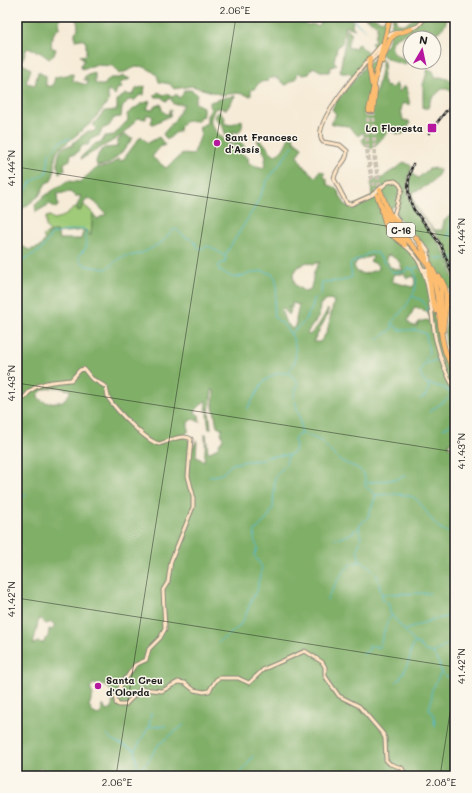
<svg xmlns="http://www.w3.org/2000/svg" width="472" height="793" font-family="Mali,sans-serif">
<rect width="100%" height="100%" fill="#fbf7ec"/>
<filter id="ink" filterUnits="userSpaceOnUse"><feTurbulence type="fractalNoise" baseFrequency=".025" numOctaves="2"/><feDisplacementMap in="SourceGraphic" scale="8" xChannelSelector="R" yChannelSelector="G"/><feConvolveMatrix kernelMatrix="1 2 1 2 8 2 1 2 1" color-interpolation-filters="sRGB"/></filter>
<filter id="wash" filterUnits="userSpaceOnUse"><feTurbulence type="fractalNoise" baseFrequency=".012" numOctaves="4" result="noise"/><feDisplacementMap in="SourceGraphic" scale="16" xChannelSelector="R" yChannelSelector="G"/><feGaussianBlur stdDeviation="0.9" result="paint"/><feColorMatrix in="noise" values="0 0 0 0 0 0 0 0 0 0 0 0 0 0 0 0 0 1.4 0 .05"/><feComposite in="paint" operator="in"/></filter>
<g filter="url(#wash)">
<rect width="100%" height="100%" fill="#f6ebd7"/>
<path fill="#a0cb78" stroke="#5e744a" d="M84 205 93 213 91 235 89 236 85 230 57 233 54 231 48 235 45 240 43 236 50 232 46 227V217L50 216 54 219 62 217 77 206 80 211Z"/>
<g fill="#80af68" stroke="#4e6642" fill-rule="evenodd">
<path d="M17 17H62L59 21 60 27C53 31 50 41 52 48L56 49 54 55 49 59 41 53 27 48 21 63 31 69 26 83 35 85 38 72 46 76V86H53L55 77 73 74V81L87 85 88 80H84L85 76 95 73V83L99 85H104L110 78H119L124 76 130 79 120 83 122 88 117 89 115 95 108 91 107 92 109 101 91 123 57 151 55 159V170L51 181 46 183 39 196 17 213Z"/>
<path d="M294 17 308 25 312 24 318 26 321 22 319 17 326 18 349 17 353 21 352 26 355 29 346 26 345 28 342 43 337 48 334 61 337 65 331 67 329 72H322L313 67 309 74 303 75 298 72 296 79 286 85C279 82 283 76 270 78L268 81 260 82 254 89 251 90V96L238 93 222 95 192 86 174 89 170 84 159 82 157 75C138 60 138 68 119 74L113 66 95 65 82 69 81 65 84 59 80 56 86 55V42L81 39 75 40V32L78 29 77 20 71 17Z"/>
<path d="M364 17H373L382 21 388 17 380 50 388 44 393 17H396V23C405 27 409 21 416 17 424 14 438 17 446 17 449 32 420 43 409 38 407 37 406 35 404 34L395 38 391 45C393 54 397 57 406 59V65C390 62 380 55 371 43L375 41 374 37 377 31V25Z"/>
<path d="M347 29 352 33 348 42V48H355L358 43 367 53 370 54 372 50 371 56 353 78 349 73H341L340 71Z"/>
<path d="M378 56C393 66 376 74 386 86L392 88 396 83 399 92 404 86 406 87 410 105 403 103 401 110 403 120 409 121 410 124 403 134H398L392 131 388 132 372 149 364 144 362 140 365 135 362 133 358 136 348 126 331 124 336 114 332 109 336 102 367 64ZM378 60 383 61 377 89 367 108 370 85Z"/>
<path d="M428 69 433 71 436 79 440 77 455 81V94L447 89H442L431 99 428 108H423V85Z"/>
<path d="M145 86 144 95H140L135 100H128L122 108 121 117 114 118 109 126 102 129 100 135 91 139 88 145H83L76 154H71L70 160 64 163 65 170 59 173C57 162 56 144 72 146L74 142 88 131 94 132 96 128 93 125 104 111 117 110V100L126 94 133 95 136 89Z"/>
<path d="M184 90H191L197 94 195 103 203 107V116L200 117 197 121C188 120 181 121 179 131L175 133 167 140 163 134 174 121 184 104H173L171 98 166 101 161 97H155V95L158 92 164 95 169 94 173 97 176 94 179 98 183 94Z"/>
<path d="M235 96 227 109 215 108C213 113 210 118 211 123 214 133 239 152 248 158L249 164 264 168 266 156 257 140 263 142 273 155C282 155 286 144 289 137L293 136 294 141 302 147 297 156 304 167 315 177 317 176 319 171 324 172V177L327 179V184L336 188 346 206H354L372 197 371 184 374 179 383 178C387 172 397 170 404 162L412 166C397 203 421 214 438 242 446 253 451 269 454 282 458 296 455 319 455 334L452 338 455 346V363L446 344 445 333 451 291 431 262 428 249 398 218 395 205 390 210 381 190 375 195 387 232C405 239 418 251 426 269L440 344 448 365 455 375V390L452 392 455 396V442H450L448 446 453 449 452 452 455 455V581L452 585 455 589V776H53L40 768 34 776H17V248L22 246 29 250 40 247 48 235 54 231H57L59 239H81L83 232 86 230 89 235H91L93 213 97 219 106 214C100 208 96 201 87 198L80 211 77 210V206L81 196H75L70 192 57 194 58 206 56 208 50 204 36 212 35 204C44 195 56 189 67 181L80 182 96 168 109 166 118 159 122 161 141 136 148 143 159 137 165 145 160 147 152 157 166 168 182 154 193 155 201 135 199 127 207 123V116L211 109 209 106 210 102 223 98ZM390 255 399 261 403 271 390 267 386 259 387 256ZM372 256 373 258 370 261 378 265 379 269 364 274 357 272 354 266 357 261ZM307 262 313 264 320 262C311 273 315 277 310 290L305 292 295 285 293 275 298 267ZM394 274H404L407 278 414 276 415 283 413 287 393 282 392 278ZM330 299 334 301 327 332 320 342H313L327 316 328 309C322 319 319 327 309 335L307 333 319 316 320 304ZM292 303 299 305 296 319V325L292 329 285 321 281 309 283 308 289 315 291 310 287 307 292 308ZM415 307 428 312 431 323 427 320 418 322 417 326C413 326 409 325 408 320ZM57 387 70 390V393L63 401C54 403 45 405 38 397V394L44 389ZM212 390H214L213 407 217 426 223 429 221 432 223 439 216 449 208 453 206 434H205C206 443 205 452 204 461L196 457 197 440 192 449 190 441 183 436 188 432V422L193 419 200 422 199 415 195 413 196 410 206 400 205 411 209 408 207 414 209 429H211L209 412ZM39 618 46 624 52 622 55 626 52 630 49 629 48 637 45 639 44 643 37 642 33 645ZM93 684 106 685 113 693 112 708 106 711 103 705 101 713 98 715 92 712 89 706 93 695 90 688Z"/>
<path d="M150 101 147 109 152 110 155 106 161 104 162 110 166 114H169V110H171L170 116 153 124 151 123 153 117 150 115H146V119L138 118 121 136 81 159 82 156 96 143H101L105 136 114 135 128 120 127 114 141 104Z"/>
<path d="M219 111 225 118 224 123 230 125 242 120C243 127 242 128 238 133L233 131V133L244 146 245 150 236 147 226 136 223 127 214 117Z"/>
<path d="M125 134 130 138H133L125 149 109 164 97 166 96 161 99 153 104 148 117 147V141Z"/>
<path d="M436 168 440 170C438 180 422 190 413 192 409 201 427 225 435 230H442L444 221 455 211V277C451 265 447 251 440 240 424 213 402 206 412 170L414 175 418 178 429 169Z"/>
</g>
<g fill="none" stroke-linecap="round" stroke-linejoin="round">
<g stroke="#50bbcc" stroke-width="1">
<path d="M352 17 356 23 367 31"/>
<path d="M17 192H25L31 182 47 172 49 154 61 141 71 138"/>
<path d="M450 235H455"/>
<path d="M448 238 452 218 455 213"/>
<path d="M225 255 255 207 267 181 293 146"/>
<path d="M435 258 445 259"/>
<path d="M448 258H455"/>
<path d="M17 263 41 250 52 234 83 228 86 231V248L79 255V260L87 266 106 269C112 266 115 261 120 258 126 255 130 256 135 255 143 254 157 245 163 241 168 237 170 230 176 229L185 237 193 240 199 249 209 246 226 257 225 262 220 264 218 267 220 271 234 278 256 272 263 271 272 274C283 284 271 304 274 317L284 325 290 334 303 323 312 308 314 299 321 295 322 282 341 281 352 277 350 264 369 253H377L392 272H404L409 268 414 271C423 290 403 310 391 323L396 326 399 330H416L426 334 429 352 420 373 425 383 445 388 455 398"/>
<path d="M412 269 419 267"/>
<path d="M17 291 20 297 17 301"/>
<path d="M412 296 423 301 428 311"/>
<path d="M447 317 455 315"/>
<path d="M291 334C297 347 298 360 289 372L298 383C298 388 293 392 294 398 297 409 302 421 301 433 304 434 320 440 321 441 327 446 332 454 338 459 351 468 368 466 365 486L376 495 368 517 359 526 361 539 357 549 360 561 368 565 377 575 383 600 389 604 390 613 415 643 419 644 425 651 433 653 439 663 441 673 455 682"/>
<path d="M377 340 392 329V325"/>
<path d="M453 355H455"/>
<path d="M426 364 440 358"/>
<path d="M420 399 425 396 429 388 428 384"/>
<path d="M247 409 264 381 277 373H288"/>
<path d="M429 412 453 395"/>
<path d="M443 429 449 426 455 419"/>
<path d="M209 477 222 474 232 464 246 461 263 460 267 457 282 455H289"/>
<path d="M367 483 397 479 407 475"/>
<path d="M17 495 22 497 26 495"/>
<path d="M376 495C387 494 399 493 410 496 424 499 430 528 448 532"/>
<path d="M334 539C344 538 351 534 358 528"/>
<path d="M382 594 430 593"/>
<path d="M327 600C332 591 343 566 354 563 356 562 358 563 360 562"/>
<path d="M406 630 431 620 455 615"/>
<path d="M218 642C225 637 238 630 242 622 249 611 250 598 258 589V583L262 567 254 555 258 548 254 540 255 531 267 519 273 508 275 477 286 464 288 456 295 451 296 446 294 438 301 434"/>
<path d="M433 653 455 640"/>
<path d="M361 655 369 650V646H376L379 648 387 622 392 615"/>
<path d="M397 682C403 675 406 668 409 660 412 653 409 649 415 643"/>
<path d="M453 682V689L455 695"/>
<path d="M149 727 166 726"/>
<path d="M435 727 434 715 429 709 432 698 431 692 440 674"/>
<path d="M106 734 112 740 135 750 139 776"/>
<path d="M135 750 149 727 151 713"/>
<path d="M139 770 149 760 159 744 185 724"/>
<path d="M239 776 253 756"/>
</g>
</g>
</g>
<g filter="url(#ink)">
<g fill="none" stroke-linecap="round" stroke-linejoin="round">
<g stroke="#cac2b2" stroke-width="4.5" stroke-dasharray="4.5 2" stroke-linecap="butt">
<path d="M369 111C365 140 367 167 377 195"/>
<path d="M373 111 375 160 380 190"/>
</g>
<g stroke="#89847a" stroke-width="5">
<g id="secondary">
<path d="M410 29 418 26 426 17"/>
<path d="M389 35 400 31"/>
<path d="M369 62 378 54 380 48"/>
<path d="M372 195 388 182 395 181 399 184 402 189 397 202"/>
<path d="M370 196 352 204H347L334 179C335 167 348 162 347 151L340 145 323 142C307 125 370 59 381 45"/>
<path d="M398 202 394 214 398 220"/>
<path d="M421 242 428 251 429 261"/>
<path d="M404 245C433 266 429 309 436 341 440 357 446 375 455 389"/>
<path d="M423 269 427 270 426 278"/>
<path d="M17 397 24 398C36 381 52 382 71 380L80 370 84 369 91 378 106 387C107 391 107 395 109 399 117 411 146 441 159 444 168 442 183 433 191 439L188 476 193 495V507L171 561 168 582 163 590 165 629 160 638 149 649 146 660 135 665 127 677 121 682 120 689 115 697 117 704"/>
<path d="M116 703 119 705H125L141 689 162 691 178 682 185 683 194 690 204 692 209 691 216 680 219 678H238L249 683 264 669 305 651 322 662 325 667V676L339 696 359 706 383 734 385 738 386 760 390 764 402 768 406 776"/>
</g>
</g>
<g stroke="#89847a" stroke-width="6">
<g id="highway">
<path d="M370 58 369 67 372 84"/>
<path d="M382 61 390 39 396 34 411 29"/>
<path d="M369 111 376 75 390 17"/>
<path d="M373 111 375 89"/>
<path d="M380 190 391 218"/>
<path d="M377 195C380 204 384 214 391 222 404 239 422 251 431 271 444 304 434 341 455 371"/>
<path d="M382 211 388 232 405 245"/>
<path d="M391 215 397 222 410 233"/>
<path d="M389 225 405 241"/>
<path d="M415 237 420 243 426 258"/>
<path d="M430 264 441 288 442 322"/>
<path d="M429 273 432 299 436 311"/>
<path d="M439 277C452 293 444 311 443 330"/>
<path d="M449 357 455 365"/>
</g>
</g>
<use href="#secondary" stroke="#fee5c5" stroke-width="3"/>
<use href="#highway" stroke="#fcbd6f" stroke-width="4.5"/>
<g stroke="#1c1c1c" stroke-width="2.5">
<g id="rail">
<path d="M447 111 455 102"/>
<path d="M429 133 446 111"/>
<path d="M413 164C407 180 406 194 414 210"/>
<path d="M415 211 441 245 455 281"/>
</g>
</g>
<use href="#rail" stroke="#fbf7ec" stroke-width="1" stroke-dasharray="3" stroke-linecap="butt"/>
</g>
</g>
<path fill="none" stroke="#1c1c1c" stroke-width="1" stroke-opacity="0.45" d="M427 17 455 21M17 167 455 237M17 383 455 452M17 598 455 667M116 776 236 17M440 776 455 681"/>
<g fill="#b5179e" stroke="#fbf7ec" stroke-width="1.5">
<rect x="427" y="123" width="10" height="10" rx="2"/>
<circle cx="217" cy="143" r="4"/>
<circle cx="98" cy="686" r="4"/>
</g>
<g text-anchor="middle" dominant-baseline="central" stroke-width="3" stroke-linejoin="round" paint-order="stroke">
<rect fill="#fbf7ec" stroke="#5f5e5a" stroke-width="1" x="387" y="223" width="28" height="14" rx="3"/>
<g font-size="9" font-weight="bold" fill="#1c1c1c">
<text x="401" y="230">C-16</text>
</g>
<g font-size="10" font-weight="bold" fill="#1c1c1c" stroke="#fbf7ec" text-anchor="start">
<text x="423" y="128" text-anchor="end">La Floresta</text>
<text x="225" y="137">Sant Francesc<tspan x="225" dy="12">d'Assís</tspan></text>
<text x="106" y="680">Santa Creu<tspan x="106" dy="12">d'Olorda</tspan></text>
</g>
</g>
<rect width="472" height="793" fill="none" stroke="#fbf7ec" stroke-width="44"/>
<g transform="translate(422 50) rotate(9)"><circle r="19" fill="#fbf7ec" stroke="#a29f99"/>
<path d="M0-3L7 15L0 10L-7 15Z" fill="#b5179e"/>
<text y="-6" font-size="11" font-weight="bold" text-anchor="middle" fill="#1c1c1c">N</text>
</g>
<rect x="22" y="22" width="428" height="749" fill="none" stroke="#1c1c1c" stroke-width="1.5"/>
<g font-size="10" text-anchor="middle" fill="#1c1c1c">
<text x="235" y="14">2.06°E</text>
<text transform="translate(11 168) rotate(-90)" y="4">41.44°N</text>
<text transform="translate(461 236) rotate(-90)" y="4">41.44°N</text>
<text transform="translate(11 383) rotate(-90)" y="4">41.43°N</text>
<text transform="translate(461 451) rotate(-90)" y="4">41.43°N</text>
<text transform="translate(11 599) rotate(-90)" y="4">41.42°N</text>
<text transform="translate(461 666) rotate(-90)" y="4">41.42°N</text>
<text x="117" y="786">2.06°E</text>
<text x="441" y="786">2.08°E</text>
</g>
</svg>
